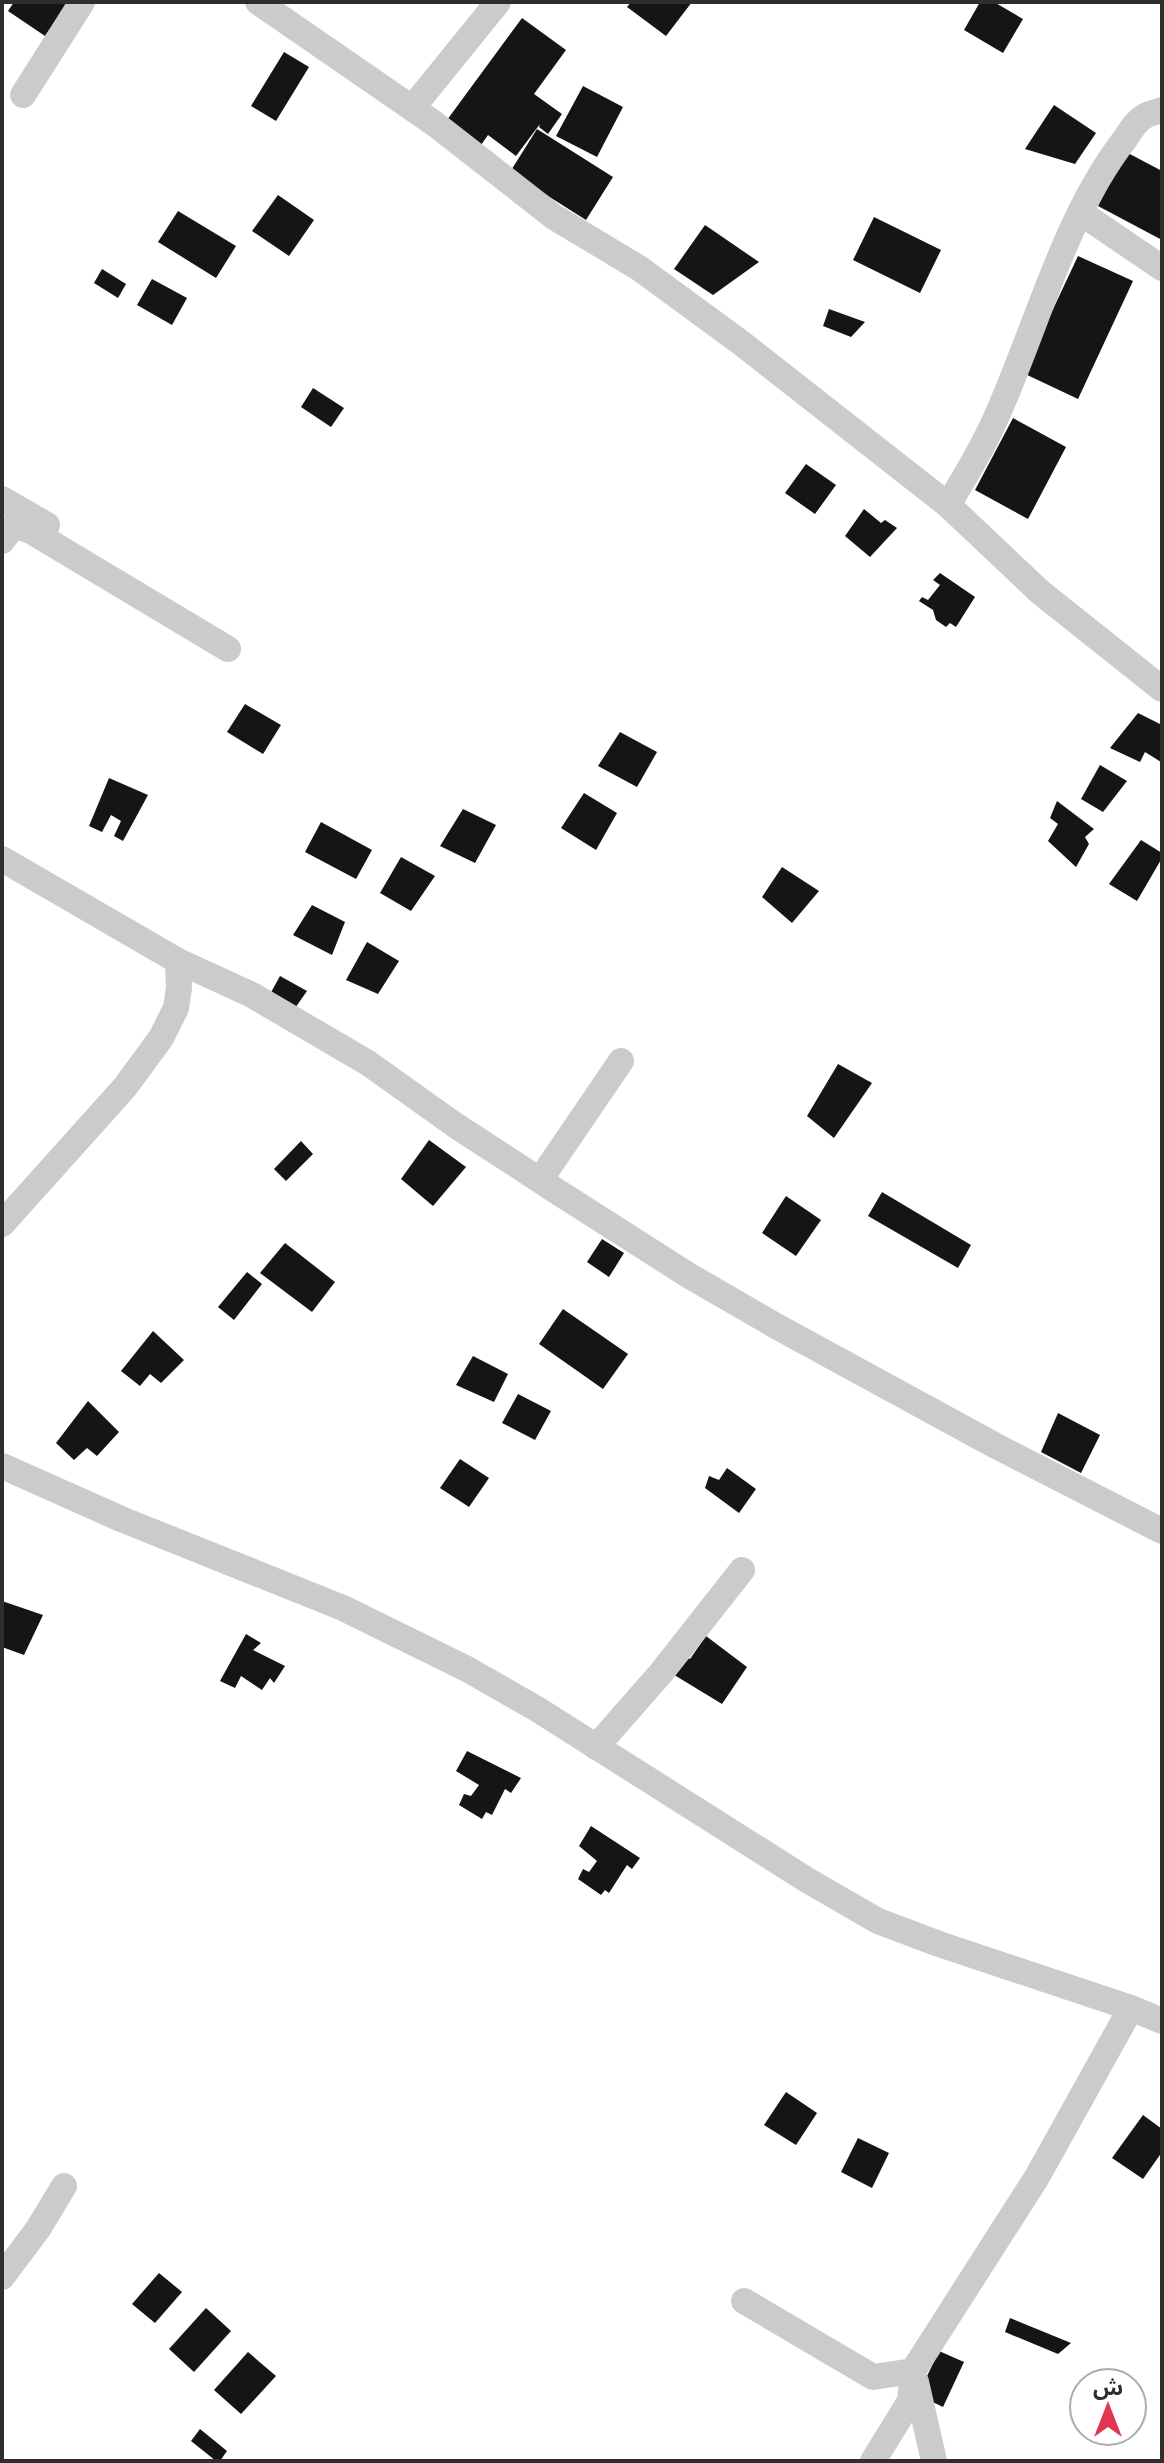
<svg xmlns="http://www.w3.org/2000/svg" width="1164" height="2463" font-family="'Asap Condensed','Noto Sans Arabic',sans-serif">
<rect width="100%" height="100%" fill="#fff"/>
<g fill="#151515">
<path d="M14 2H69L45 36 8 11Z"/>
<path d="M631 2H692L666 36 627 7Z"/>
<path d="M980 2H994L1023 19 1003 53 964 30Z"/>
<path d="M522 18 566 50 534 94 562 114 548 134 539 127 540 124 516 156 488 135 481 145 447 120Z"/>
<path d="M284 52 309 67 276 121 251 106Z"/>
<path d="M583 86 623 107 597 157 556 136Z"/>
<path d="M1054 105 1096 133 1075 164 1025 149Z"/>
<path d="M537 129 613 177 586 220 510 172Z"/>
<path d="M1126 152 1162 171V240L1098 206Z"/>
<path d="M278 195 314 220 289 256 252 231Z"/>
<path d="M178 211 236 246 216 278 158 242Z"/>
<path d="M874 217 941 250 920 293 853 260Z"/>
<path d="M705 225 759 262 713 295 674 269Z"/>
<path d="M1078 256 1133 281 1078 399 1023 373Z"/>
<path d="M102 269 126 284 118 298 94 283Z"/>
<path d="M152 279 187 298 172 325 137 305Z"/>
<path d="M829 309 865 322 851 337 823 326Z"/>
<path d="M313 388 344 408 331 427 301 407Z"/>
<path d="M1013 418 1066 447 1028 519 975 490Z"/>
<path d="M806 464 836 485 815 514 785 493Z"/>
<path d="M864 509 881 523 885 520 897 528 870 557 845 536Z"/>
<path d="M940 573 975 597 956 627 950 623 946 627 936 620 933 610 919 601 922 597 928 600 940 585 933 580Z"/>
<path d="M245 704 281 725 263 754 227 732Z"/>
<path d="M1138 713 1162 725 1161 762 1145 752 1140 762 1110 748Z"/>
<path d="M620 732 657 752 637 787 598 766Z"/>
<path d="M1100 765 1127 781 1103 812 1081 799Z"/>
<path d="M109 778 148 795 123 841 114 836 121 821 111 815 102 832 89 826Z"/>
<path d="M584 793 617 813 596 850 561 828Z"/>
<path d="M1057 801 1094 829 1085 837 1089 844 1076 867 1048 841 1058 824 1050 818Z"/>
<path d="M463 809 496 825 475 863 440 846Z"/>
<path d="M321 822 372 850 356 879 305 852Z"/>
<path d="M1141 840 1162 853V858L1137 901 1109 884Z"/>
<path d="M401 857 435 876 411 911 380 893Z"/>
<path d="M782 867 819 891 792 923 762 897Z"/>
<path d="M312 905 345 922 332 955 293 935Z"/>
<path d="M367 942 399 961 378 994 346 980Z"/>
<path d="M280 976 307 991 293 1011 269 996Z"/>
<path d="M838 1064 872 1083 834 1138 807 1116Z"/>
<path d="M429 1140 466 1167 433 1206 401 1179Z"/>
<path d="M301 1141 313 1154 286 1181 274 1169Z"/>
<path d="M882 1192 971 1245 958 1268 868 1216Z"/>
<path d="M786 1196 821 1220 796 1256 762 1233Z"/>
<path d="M602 1239 624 1253 609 1277 587 1262Z"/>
<path d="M285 1243 335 1282 312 1312 260 1273Z"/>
<path d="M247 1272 262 1284 234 1320 218 1307Z"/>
<path d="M563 1309 628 1354 603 1389 539 1344Z"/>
<path d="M153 1331 184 1360 161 1383 150 1374 140 1386 121 1371Z"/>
<path d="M473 1356 508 1374 494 1402 456 1385Z"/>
<path d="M518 1394 551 1411 535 1440 502 1423Z"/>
<path d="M88 1401 119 1432 97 1456 87 1448 74 1460 56 1443Z"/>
<path d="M1058 1413 1100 1435 1081 1473 1041 1452Z"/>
<path d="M460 1459 489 1478 469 1507 440 1488Z"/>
<path d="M727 1468 756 1489 739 1513 705 1488 709 1476 719 1480Z"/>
<path d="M2 1601 43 1615 24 1655 2 1647Z"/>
<path d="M246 1634 261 1643 253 1650 285 1666 274 1683 270 1678 262 1690 241 1676 235 1688 220 1681Z"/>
<path d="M706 1636 747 1667 722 1704 671 1673 683 1655 690 1659Z"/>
<path d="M467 1751 521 1778 511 1793 505 1789 492 1815 486 1812 482 1819 459 1805 464 1794 471 1796 479 1785 456 1771Z"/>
<path d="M591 1826 640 1858 632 1869 627 1865 609 1893 605 1890 601 1895 578 1879 583 1869 589 1872 597 1861 579 1846Z"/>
<path d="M786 2092 817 2113 796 2145 764 2125Z"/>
<path d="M1143 2115 1162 2129V2152L1143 2179 1112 2158Z"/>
<path d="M858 2138 889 2153 872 2188 841 2172Z"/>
<path d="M159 2273 182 2292 155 2323 132 2304Z"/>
<path d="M206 2308 231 2331 194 2372 169 2349Z"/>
<path d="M1010 2318 1071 2343 1058 2354 1005 2332Z"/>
<path d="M939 2351 964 2362 943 2407 918 2395Z"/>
<path d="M248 2352 276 2376 241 2414 214 2390Z"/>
<path d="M200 2429 227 2451 220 2461H216L191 2441Z"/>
</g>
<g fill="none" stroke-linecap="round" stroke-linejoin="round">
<g stroke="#cbcbcb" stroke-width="26">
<path d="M258 2 435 124 554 217 639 268 740 342 948 505 1040 592 1162 689"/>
<path d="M23 95 82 2"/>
<path d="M413 107 498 2"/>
<path d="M1081 213 1162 268"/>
<path d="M2 499 47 525"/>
<path d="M948 505C965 477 982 449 995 420 1036 330 1064 217 1125 139 1130 131 1136 121 1145 116 1150 113 1157 112 1162 110"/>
<path d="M2 541 14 525 31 531 228 649"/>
<path d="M2 859 178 961 252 995 368 1063 455 1125 561 1194 688 1275 776 1326 996 1446 1162 1531"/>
<path d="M540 1180 621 1061"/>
<path d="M2 1224 125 1087 161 1038 176 1008 179 988 178 961"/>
<path d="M2 1466 121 1519 343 1608 467 1669 537 1709 807 1880 878 1921 939 1944 1131 2008 1162 2021"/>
<path d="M596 1747 661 1673 742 1570"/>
<path d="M2 2277 38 2229 64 2186"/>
<path d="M744 2301 873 2377 913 2371 1037 2177 1131 2008"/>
<path d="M916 2382 934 2461"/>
<path d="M873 2461 910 2401 913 2371"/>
</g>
</g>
<rect width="1164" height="2463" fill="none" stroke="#2e2e2e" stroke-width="8"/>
<g transform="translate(1108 2407)"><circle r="38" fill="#ffffff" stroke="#ababab" stroke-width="2"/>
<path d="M0-6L14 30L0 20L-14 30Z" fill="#df3651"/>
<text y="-12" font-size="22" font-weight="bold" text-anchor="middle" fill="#2e2e2e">ش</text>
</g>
</svg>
